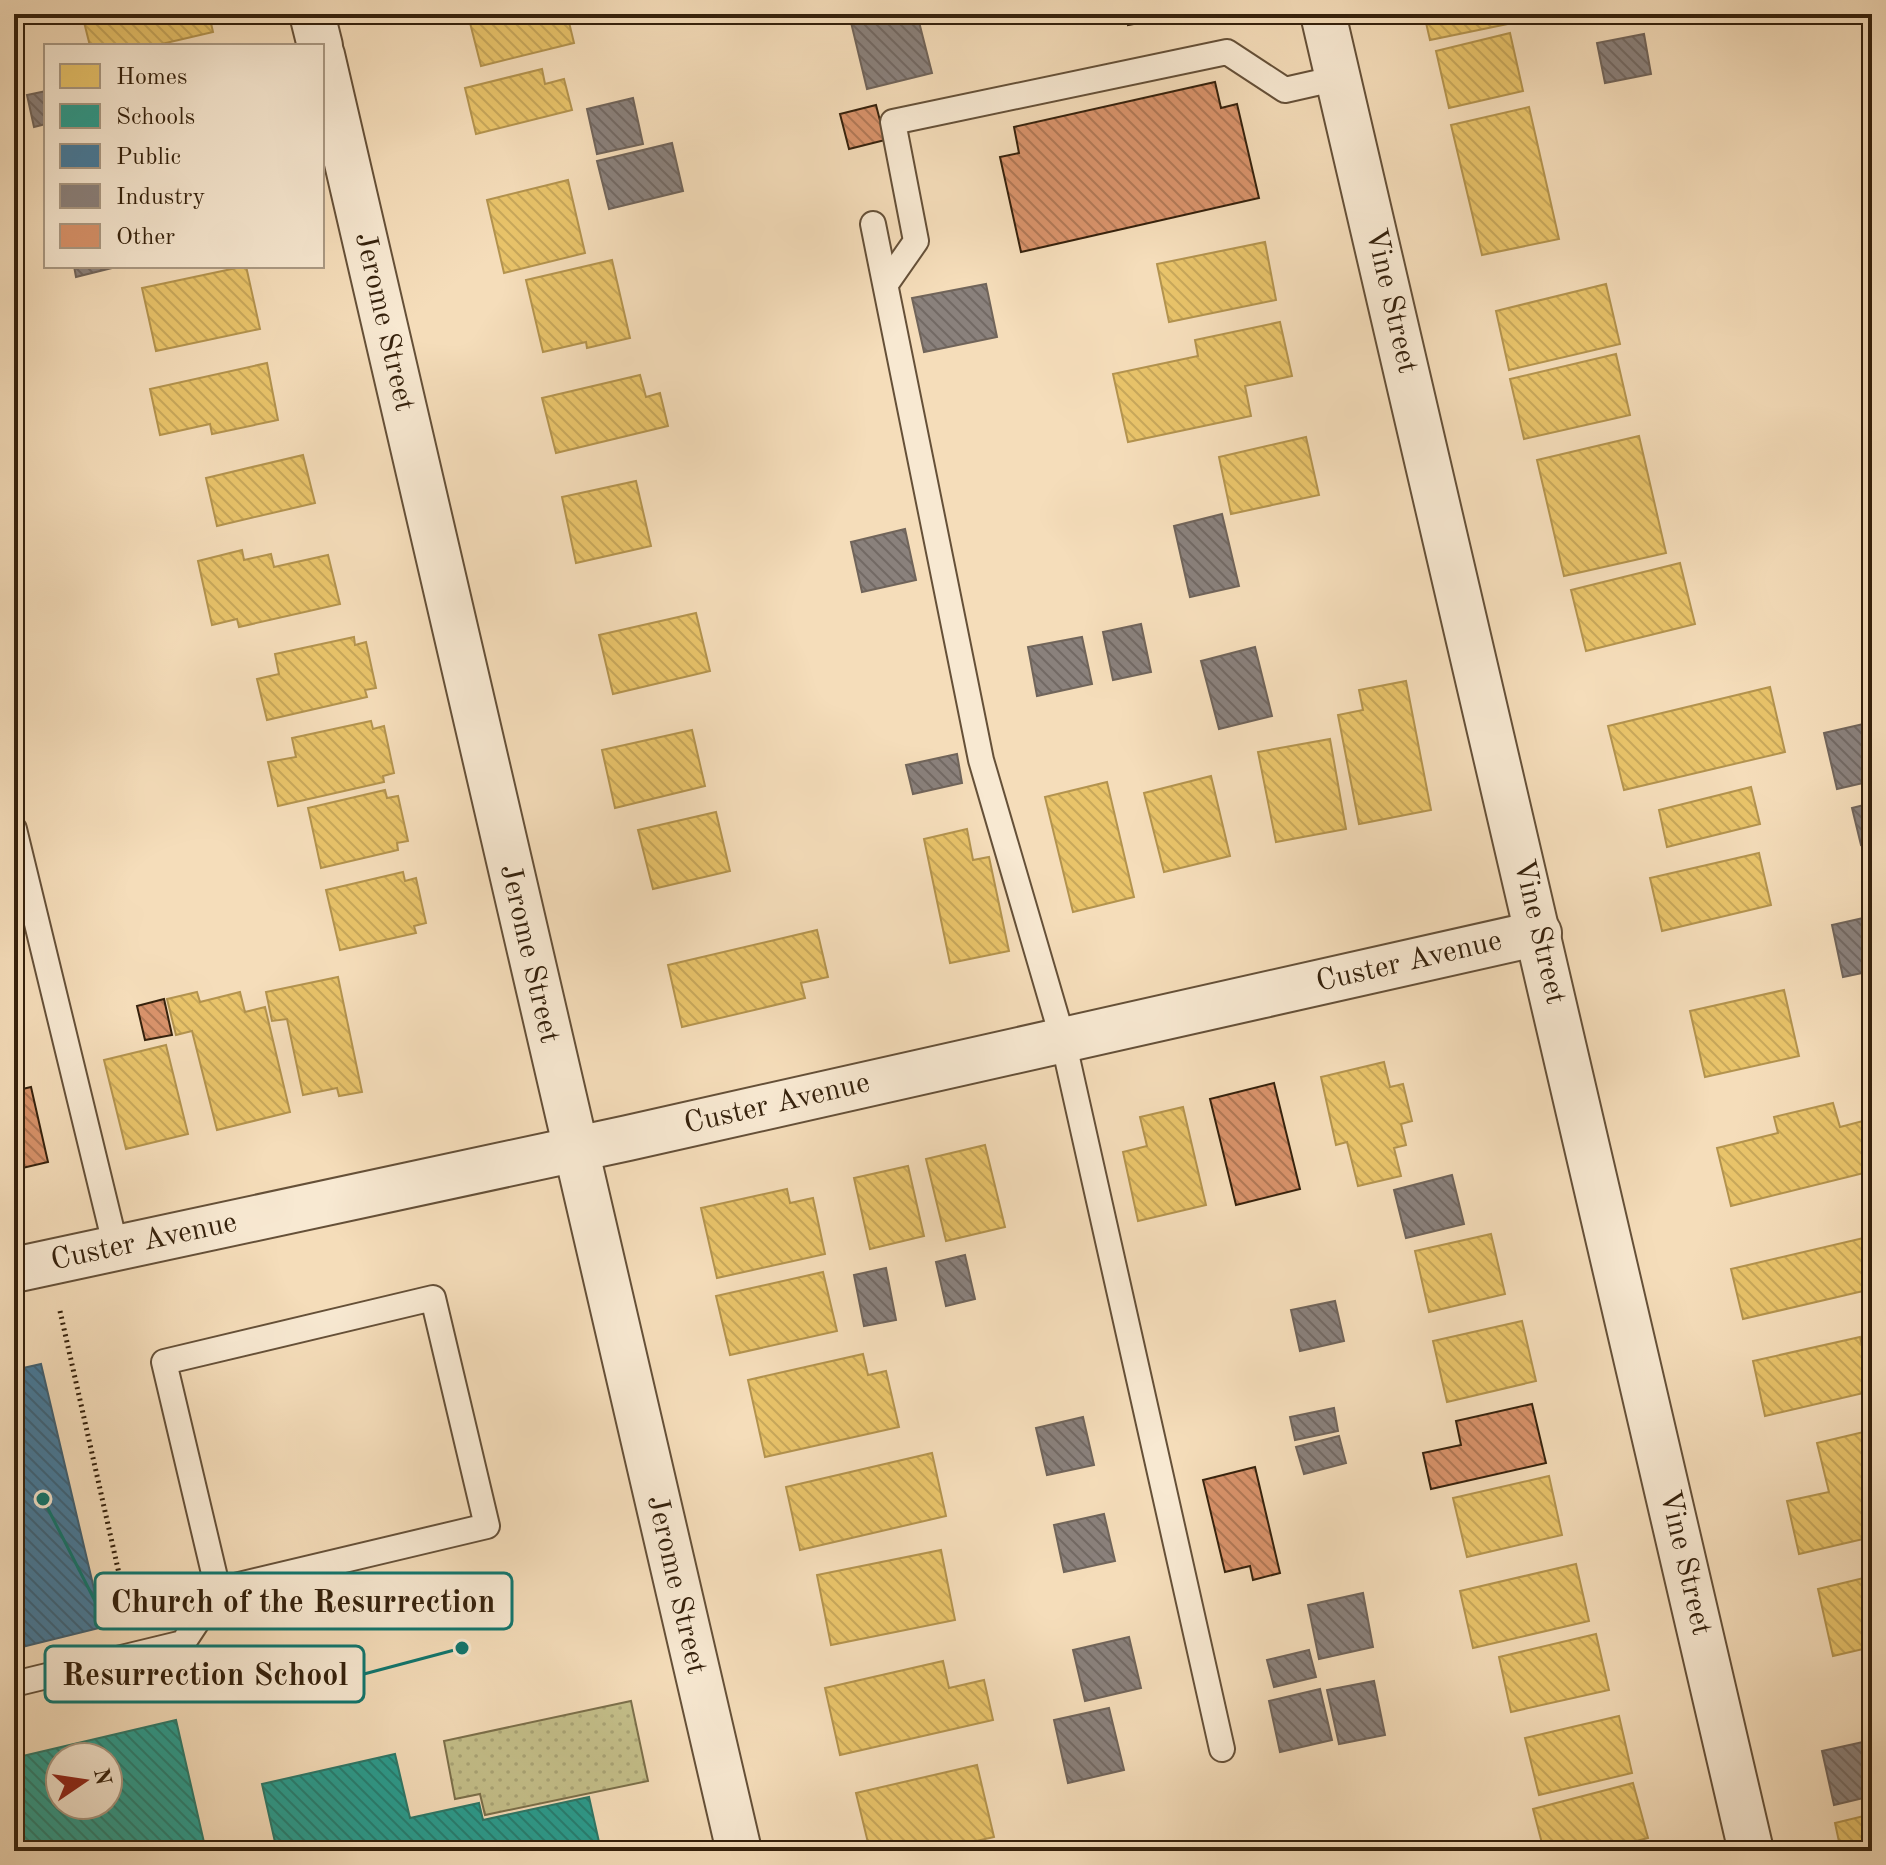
<svg xmlns="http://www.w3.org/2000/svg" width="1886" height="1865" font-family="'Old Standard TT',serif">
<defs>
<pattern id="grass-dots" width="8" height="8" patternUnits="userSpaceOnUse" patternTransform="scale(2)"><rect width="8" height="8" fill="#c4bf8a"/><path d="M2 2h.1M6 6h.1" fill="none" stroke="#a9a476" stroke-width="1.8" stroke-linecap="round"/></pattern>
<pattern id="homes-back-hatch" width="6" height="6" patternUnits="userSpaceOnUse" patternTransform="scale(2)"><rect width="6" height="6" fill="#e9c46a"/><path d="M-1 5l2 2M0 0l6 6M5-1l2 2" fill="none" stroke="#c8a85b"/></pattern>
<pattern id="schools-back-hatch" width="6" height="6" patternUnits="userSpaceOnUse" patternTransform="scale(2)"><rect width="6" height="6" fill="#2a9d8f"/><path d="M-1 5l2 2M0 0l6 6M5-1l2 2" fill="none" stroke="#258073"/></pattern>
<pattern id="public-back-hatch" width="6" height="6" patternUnits="userSpaceOnUse" patternTransform="scale(2)"><rect width="6" height="6" fill="#457b9d"/><path d="M-1 5l2 2M0 0l6 6M5-1l2 2" fill="none" stroke="#3a647e"/></pattern>
<pattern id="industry-back-hatch" width="6" height="6" patternUnits="userSpaceOnUse" patternTransform="scale(2)"><rect width="6" height="6" fill="#8a817c"/><path d="M-1 5l2 2M0 0l6 6M5-1l2 2" fill="none" stroke="#726964"/></pattern>
<pattern id="building-back-hatch" width="6" height="6" patternUnits="userSpaceOnUse" patternTransform="scale(2)"><rect width="6" height="6" fill="#d9936b"/><path d="M-1 5l2 2M0 0l6 6M5-1l2 2" fill="none" stroke="#b17856"/></pattern>
</defs>
<rect width="100%" height="100%" fill="#f5ddba"/>
<filter id="stains"><feTurbulence type="fractalNoise" baseFrequency=".0025" numOctaves="4"/><feColorMatrix values="0 0 0 0 .2 0 0 0 0 .09 0 0 0 0 .02 0 0 0 .5 -.17"/></filter>
<radialGradient id="worn" r=".72"><stop offset=".6" stop-color="#630" stop-opacity="0"/><stop offset="1" stop-color="#630" stop-opacity=".3"/></radialGradient>
<path fill="url(#grass-dots)" stroke="#7c704b" stroke-width="2" d="M631 1701 648 1781 485 1815 480 1794 455 1799 444 1741Z"/>
<g fill="url(#homes-back-hatch)" stroke="#b3934e" stroke-width="2">
<path d="M82 14H209L213 32 153 46H90Z"/>
<path d="M567 14 574 43 481 66 468 15Z"/>
<path d="M1424 14H1556L1430 40Z"/>
<path d="M1510 33 1523 91 1449 108 1436 51Z"/>
<path d="M542 69 545 84 564 79 572 110 476 134 465 88Z"/>
<path d="M1529 107 1559 239 1482 255 1451 125Z"/>
<path d="M568 180 585 253 504 273 487 200Z"/>
<path d="M1265 242 1276 300 1169 322 1157 264Z"/>
<path d="M612 260 630 338 587 348 586 342 543 352 526 280Z"/>
<path d="M246 266 260 329 156 351 142 288Z"/>
<path d="M1606 284 1620 344 1509 370 1496 311Z"/>
<path d="M1280 322 1292 376 1245 386 1251 416 1128 442 1113 374 1198 356 1195 340Z"/>
<path d="M1616 354 1630 415 1524 439 1510 379Z"/>
<path d="M267 363 278 420 212 434 210 424 160 435 150 389Z"/>
<path d="M640 375 646 397 660 393 668 426 556 453 542 398Z"/>
<path d="M1639 436 1666 553 1564 576 1537 460Z"/>
<path d="M1306 437 1319 495 1231 514 1219 457Z"/>
<path d="M303 455 315 503 217 526 206 478Z"/>
<path d="M636 481 651 546 576 563 562 497Z"/>
<path d="M242 550 244 560 271 554 274 567 328 555 340 604 239 627 237 619 212 625 198 561Z"/>
<path d="M1680 563 1695 624 1586 651 1571 590Z"/>
<path d="M696 613 710 671 613 694 599 635Z"/>
<path d="M354 637 355 645 366 642 376 688 365 690 367 697 267 720 257 679 279 674 275 654Z"/>
<path d="M1406 681 1431 810 1359 824 1338 715 1363 710 1359 690Z"/>
<path d="M1770 687 1785 752 1624 790 1608 726Z"/>
<path d="M371 721 373 729 384 726 394 773 383 776 384 782 278 806 268 762 296 757 292 738Z"/>
<path d="M692 730 705 786 615 808 602 750Z"/>
<path d="M1330 739 1346 829 1276 842 1258 752Z"/>
<path d="M1211 776 1230 856 1164 872 1144 793Z"/>
<path d="M1107 782 1134 897 1073 912 1045 797Z"/>
<path d="M1751 787 1760 824 1667 847 1659 810Z"/>
<path d="M385 790 387 798 398 796 408 841 397 843 398 850 321 868 308 808Z"/>
<path d="M716 812 730 871 653 889 638 830Z"/>
<path d="M967 829 973 860 989 857 1009 951 950 963 924 839Z"/>
<path d="M1759 853 1771 905 1662 931 1650 878Z"/>
<path d="M403 872 405 881 416 878 426 923 414 926 416 933 340 950 326 890Z"/>
<path d="M817 930 828 977 801 983 805 998 682 1027 668 965Z"/>
<path d="M338 977 362 1092 339 1096 337 1088 303 1095 287 1019 272 1021 266 992Z"/>
<path d="M1784 990 1799 1056 1705 1077 1690 1011Z"/>
<path d="M197 992 200 1002 240 992 245 1012 265 1007 290 1112 217 1130 192 1031 176 1035 167 999Z"/>
<path d="M166 1045 188 1134 126 1149 104 1060Z"/>
<path d="M1384 1062 1390 1087 1403 1084 1412 1121 1401 1124 1406 1145 1394 1148 1401 1176 1358 1186 1347 1142 1336 1145 1321 1077Z"/>
<path d="M1833 1103 1840 1127 1863 1121 1872 1171 1731 1206 1717 1148 1778 1133 1774 1117Z"/>
<path d="M1183 1107 1206 1205 1138 1221 1123 1152 1147 1146 1140 1117Z"/>
<path d="M985 1145 1005 1227 946 1241 926 1159Z"/>
<path d="M908 1166 924 1236 870 1249 854 1178Z"/>
<path d="M787 1189 790 1203 813 1198 825 1254 717 1278 701 1208Z"/>
<path d="M1491 1234 1505 1294 1429 1312 1415 1251Z"/>
<path d="M1872 1236V1289L1743 1319 1731 1269Z"/>
<path d="M823 1272 837 1331 730 1355 716 1296Z"/>
<path d="M1522 1321 1536 1381 1447 1402 1433 1341Z"/>
<path d="M1860 1337 1872 1391 1765 1416 1753 1361Z"/>
<path d="M863 1354 868 1375 886 1371 899 1427 765 1457 748 1380Z"/>
<path d="M1872 1430V1537L1799 1554 1787 1501 1829 1492 1817 1443Z"/>
<path d="M932 1453 946 1516 800 1550 786 1487Z"/>
<path d="M1549 1476 1562 1535 1467 1557 1453 1498Z"/>
<path d="M941 1550 955 1620 831 1645 817 1575Z"/>
<path d="M1576 1564 1589 1621 1473 1648 1460 1591Z"/>
<path d="M1872 1576V1647L1833 1656 1818 1589Z"/>
<path d="M1596 1634 1609 1690 1511 1712 1499 1657Z"/>
<path d="M943 1661 949 1688 984 1680 993 1720 840 1755 825 1688Z"/>
<path d="M1619 1716 1632 1773 1539 1795 1525 1738Z"/>
<path d="M977 1765 994 1837 933 1851H870L856 1793Z"/>
<path d="M1633 1783 1648 1838 1598 1851H1544L1533 1809Z"/>
<path d="M1872 1814V1851H1841L1835 1823Z"/>
</g>
<g fill="url(#schools-back-hatch)" stroke="#2d7868" stroke-width="2" fill-rule="evenodd">
<path d="M176 1720 206 1851H14V1758ZM60 1757H108V1805H60Z"/>
<path d="M395 1754 410 1818 479 1803 483 1820 589 1797 601 1851H277L262 1784Z"/>
</g>
<path fill="url(#public-back-hatch)" stroke="#406072" stroke-width="2" d="M41 1364 103 1627 14 1649V1370Z"/>
<g fill="url(#industry-back-hatch)" stroke="#70645a" stroke-width="2">
<path d="M849 14H917L932 73 867 89Z"/>
<path d="M1644 34 1651 74 1605 83 1597 43Z"/>
<path d="M46 91V124L34 127 27 95Z"/>
<path d="M633 98 643 144 597 154 587 109Z"/>
<path d="M672 143 683 191 609 209 597 161Z"/>
<path d="M74 266H120L76 277Z"/>
<path d="M986 284 997 337 924 352 912 298Z"/>
<path d="M1222 514 1239 586 1190 597 1174 526Z"/>
<path d="M905 529 916 580 862 592 851 542Z"/>
<path d="M1141 624 1151 672 1113 680 1103 632Z"/>
<path d="M1082 637 1092 684 1037 696 1028 647Z"/>
<path d="M1255 647 1272 716 1219 729 1201 661Z"/>
<path d="M1872 722V781L1837 789 1824 733Z"/>
<path d="M957 754 962 783 913 794 906 765Z"/>
<path d="M1872 803V842L1861 845 1852 808Z"/>
<path d="M1872 916V971L1843 977 1832 925Z"/>
<path d="M1452 1175 1464 1224 1406 1238 1394 1190Z"/>
<path d="M965 1255 975 1299 946 1306 936 1262Z"/>
<path d="M886 1268 896 1320 864 1326 854 1275Z"/>
<path d="M1335 1301 1344 1341 1300 1351 1291 1310Z"/>
<path d="M1334 1408 1338 1431 1295 1440 1290 1417Z"/>
<path d="M1083 1417 1094 1465 1047 1475 1036 1428Z"/>
<path d="M1339 1436 1346 1463 1304 1474 1296 1447Z"/>
<path d="M1104 1514 1115 1561 1064 1572 1054 1525Z"/>
<path d="M1363 1593 1373 1647 1319 1659 1308 1605Z"/>
<path d="M1129 1637 1141 1688 1085 1701 1073 1650Z"/>
<path d="M1309 1650 1316 1677 1274 1687 1267 1660Z"/>
<path d="M1374 1681 1385 1735 1339 1744 1327 1690Z"/>
<path d="M1320 1689 1332 1740 1280 1752 1269 1701Z"/>
<path d="M1109 1708 1124 1770 1068 1783 1054 1720Z"/>
<path d="M1872 1740V1796L1834 1805 1822 1751Z"/>
</g>
<g fill="url(#building-back-hatch)" stroke="#35210c" stroke-width="2">
<path d="M1126 14H1187L1128 25Z"/>
<path d="M1215 82 1221 108 1237 104 1259 198 1021 252 1000 157 1019 153 1014 127Z"/>
<path d="M876 105 885 140 849 149 840 114Z"/>
<path d="M164 999 172 1035 145 1040 137 1006Z"/>
<path d="M1274 1083 1300 1189 1236 1205 1210 1099Z"/>
<path d="M31 1087 48 1162 14 1170V1091Z"/>
<path d="M1532 1404 1546 1463 1431 1489 1423 1453 1461 1445 1456 1421Z"/>
<path d="M1255 1467 1280 1573 1253 1580 1250 1566 1225 1572 1203 1480Z"/>
</g>
<g fill="none" stroke-linecap="round" stroke-linejoin="round">
<g stroke="#655038" stroke-width="28">
<g id="lane">
<path d="M873 224 981 760 1063 1040 1222 1749"/>
<path d="M886 284 916 241 893 122 1227 52 1285 90 1338 78"/>
<path d="M14 829 116 1248"/>
<path d="M14 1684 183 1643 218 1590 487 1526 433 1298 164 1362 218 1590"/>
</g>
</g>
<g stroke="#655038" stroke-width="48">
<g id="street">
<path d="M312 14 320 46"/>
<path d="M1323 14 1751 1851"/>
<path d="M322 55 739 1851"/>
<path d="M14 1270 628 1138 1539 933"/>
</g>
</g>
<path stroke="#35210c" stroke-width="5" stroke-dasharray="2 4" stroke-linecap="butt" d="M60 1311 129 1618"/>
<use href="#lane" stroke="#f8e9d2" stroke-width="24"/>
<use href="#street" stroke="#f8e9d2" stroke-width="44"/>
</g>
<g text-anchor="middle" dominant-baseline="central" stroke-width="8" stroke-linejoin="round" paint-order="stroke">
<g font-size="30" fill="#35210c" stroke="#f8e9d2">
<text transform="translate(1391 301) rotate(77)">Vine Street</text>
<text transform="translate(384 322) rotate(77)">Jerome Street</text>
<text transform="translate(1539 932) rotate(77)">Vine Street</text>
<text transform="translate(529 954) rotate(77)">Jerome Street</text>
<text transform="translate(1409 962) rotate(-13)">Custer Avenue</text>
<text transform="translate(777 1104) rotate(-13)">Custer Avenue</text>
<text transform="translate(144 1242) rotate(-12)">Custer Avenue</text>
<text transform="translate(1685 1563) rotate(77)">Vine Street</text>
<text transform="translate(676 1585) rotate(77)">Jerome Street</text>
</g>
</g>
<path fill="none" stroke="#0f766e" stroke-width="3" d="M43 1499L95 1601M462 1648L364 1674"/>
<g fill="#0f766e" stroke="#f8e9d2" stroke-width="3">
<circle cx="43" cy="1499" r="8"/>
<circle cx="462" cy="1648" r="8"/>
</g>
<g fill="#f8e9d2" stroke="#0f766e" stroke-width="3">
<rect x="95" y="1573" width="417" height="56" rx="8"/>
<rect x="45" y="1646" width="319" height="56" rx="8"/>
</g>
<g font-size="32" text-anchor="middle" font-weight="bold" fill="#35210c">
<text x="303" y="1612">Church of the Resurrection</text>
<text x="205" y="1685">Resurrection School</text>
</g>
<rect width="1886" height="1865" fill="none" stroke="#f5ddba" stroke-width="48"/>
<rect x="16" y="16" width="1854" height="1833" fill="none" stroke="#35210c" stroke-width="4"/>
<rect x="24" y="24" width="1838" height="1817" fill="none" stroke="#35210c" stroke-width="2"/>
<rect x="44" y="44" width="280" height="224" fill="#f8e9d2" stroke="#aa9983" stroke-width="2"/>
<rect x="60" y="64" width="40" height="24" fill="#e9c46a" stroke="#aa9983" stroke-width="2"/>
<text x="116" y="84" font-size="24" fill="#35210c">Homes</text>
<rect x="60" y="104" width="40" height="24" fill="#2a9d8f" stroke="#aa9983" stroke-width="2"/>
<text x="116" y="124" font-size="24" fill="#35210c">Schools</text>
<rect x="60" y="144" width="40" height="24" fill="#457b9d" stroke="#aa9983" stroke-width="2"/>
<text x="116" y="164" font-size="24" fill="#35210c">Public</text>
<rect x="60" y="184" width="40" height="24" fill="#8a817c" stroke="#aa9983" stroke-width="2"/>
<text x="116" y="204" font-size="24" fill="#35210c">Industry</text>
<rect x="60" y="224" width="40" height="24" fill="#d9936b" stroke="#aa9983" stroke-width="2"/>
<text x="116" y="244" font-size="24" fill="#35210c">Other</text>
<g transform="translate(84 1781) rotate(77)"><circle r="38" fill="#f8e9d2" stroke="#aa9983" stroke-width="2"/>
<path d="M0-6L14 30L0 20L-14 30Z" fill="#8f2418"/>
<text y="-12" font-size="22" font-weight="bold" text-anchor="middle" fill="#35210c">N</text>
</g>
<rect width="100%" height="100%" filter="url(#stains)"/>
<rect width="100%" height="100%" fill="url(#worn)"/>
</svg>
